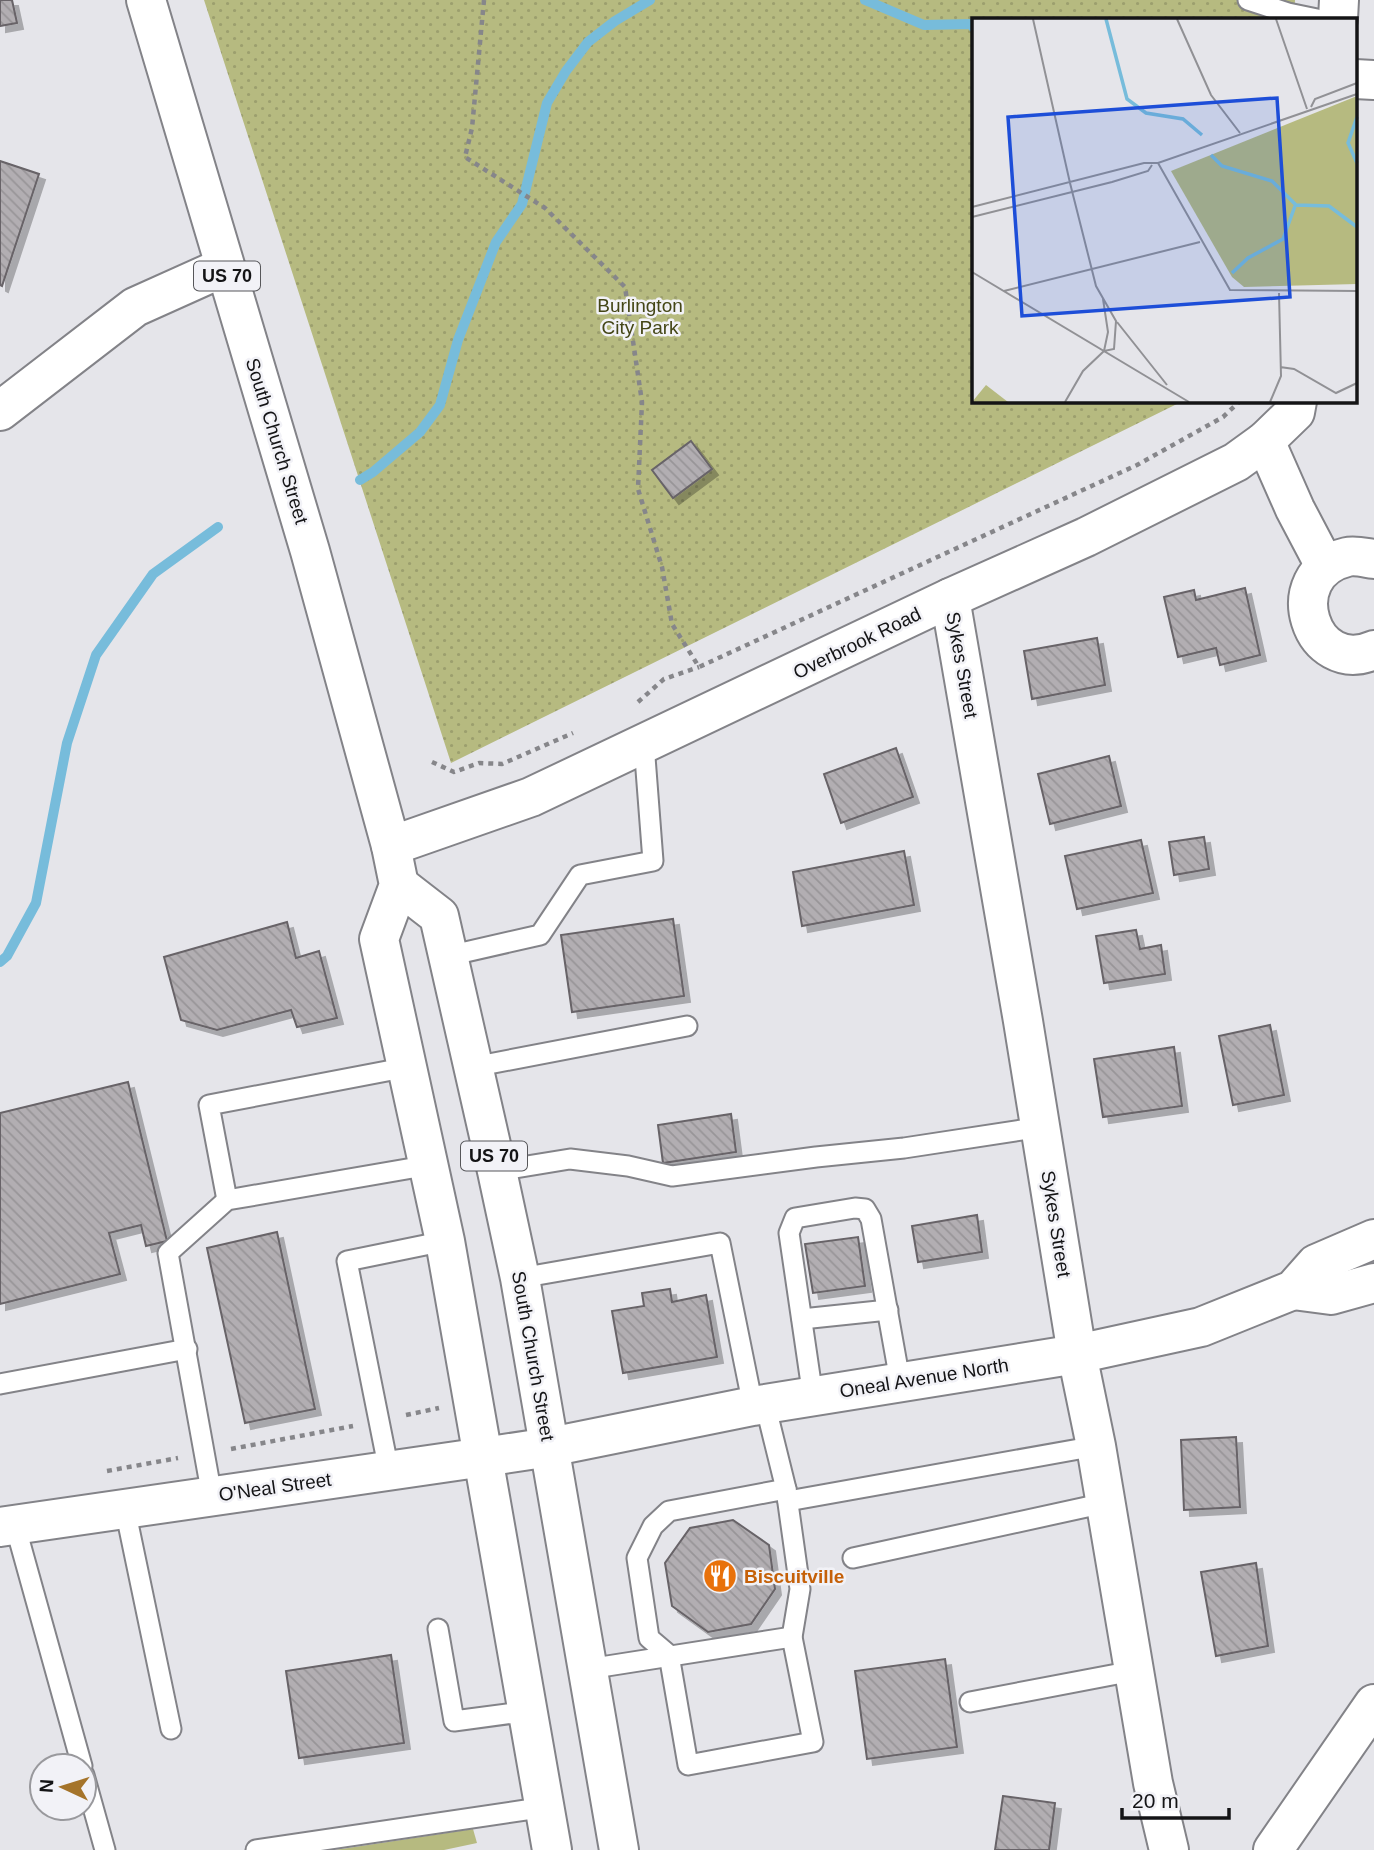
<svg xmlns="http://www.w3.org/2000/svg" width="1374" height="1850" font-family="Helvetica,sans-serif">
<defs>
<pattern id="park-dots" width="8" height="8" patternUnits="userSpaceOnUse" patternTransform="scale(1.75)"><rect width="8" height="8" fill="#b6ba80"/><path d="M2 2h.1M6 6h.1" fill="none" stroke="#9c9f6e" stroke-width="1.8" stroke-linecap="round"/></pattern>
<pattern id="building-back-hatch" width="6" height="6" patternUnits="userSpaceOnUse" patternTransform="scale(1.75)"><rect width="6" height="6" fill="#b2aeb2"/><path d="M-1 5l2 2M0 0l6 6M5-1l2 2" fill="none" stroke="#989598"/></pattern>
<filter id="shadow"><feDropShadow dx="6" dy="6" stdDeviation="0" flood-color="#0004"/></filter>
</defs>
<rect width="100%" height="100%" fill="#e5e5ea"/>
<path fill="#b6ba80" d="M473 1829 477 1843 444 1850H335Z"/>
<path fill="url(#park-dots)" d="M204 0H1295L1294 19H973V401H1183L451 763Z"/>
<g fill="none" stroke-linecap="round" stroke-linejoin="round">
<g stroke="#77bcdb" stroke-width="10">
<path d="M865 0 924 25 972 24 973 27"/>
<path d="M360 480 373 472 420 432 440 405 458 340 496 242 522 204 547 103 566 71 588 42 615 21 650 0"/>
<path d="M0 962 7 956 36 903 67 743 96 655 153 574 218 527"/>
</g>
</g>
<g fill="url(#building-back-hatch)" stroke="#676367" stroke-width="2" filter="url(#shadow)">
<path d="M0 0H12L17 23 0 26Z"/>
<path d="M0 161 39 174 2 286 0 285Z"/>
<path d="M691 441 712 469 673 498 652 470Z"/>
<path d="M1245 588 1260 655 1220 665 1216 648 1178 657 1164 597 1194 590 1196 600Z"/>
<path d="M1097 638 1105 685 1032 699 1024 651Z"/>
<path d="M896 748 913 797 841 823 824 774Z"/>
<path d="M1109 756 1121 806 1050 824 1038 774Z"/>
<path d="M1204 837 1209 869 1174 875 1169 842Z"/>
<path d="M1141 840 1153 893 1077 909 1065 856Z"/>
<path d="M904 851 914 905 802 926 793 872Z"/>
<path d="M673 919 684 996 572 1012 561 935Z"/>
<path d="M287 922 296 958 319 951 337 1018 297 1027 291 1010 217 1030 181 1020 164 957Z"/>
<path d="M1136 930 1140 949 1161 945 1165 974 1104 983 1096 936Z"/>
<path d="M1270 1025 1284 1095 1233 1105 1219 1036Z"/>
<path d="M1174 1047 1182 1106 1103 1117 1094 1059Z"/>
<path d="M128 1082 167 1241 146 1246 141 1225 109 1233 120 1274 0 1304V1113Z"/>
<path d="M731 1114 736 1152 663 1163 658 1125Z"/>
<path d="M977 1215 982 1252 918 1262 912 1226Z"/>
<path d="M277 1232 315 1409 245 1423 207 1248Z"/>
<path d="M858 1237 865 1286 813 1293 805 1244Z"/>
<path d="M670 1289 672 1302 706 1295 717 1357 623 1373 612 1311 644 1306 642 1293Z"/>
<path d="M1236 1437 1240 1507 1184 1510 1181 1440Z"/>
<path d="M733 1520 769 1545 775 1589 751 1624 708 1632 672 1606 665 1563 690 1528Z"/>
<path d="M1256 1563 1268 1646 1216 1656 1201 1572Z"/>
<path d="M391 1655 404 1743 299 1758 286 1671Z"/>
<path d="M945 1659 957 1747 867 1759 855 1671Z"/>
<path d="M1003 1796 1055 1803 1049 1850H995Z"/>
</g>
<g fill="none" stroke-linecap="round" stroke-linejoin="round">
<g stroke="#838388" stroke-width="23">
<g id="service">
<path d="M1248 0 1288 13 1317 19"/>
<path d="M448 956 540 935 580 875 653 861 644 744"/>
<path d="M473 1067 687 1026"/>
<path d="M497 1171 570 1159 628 1166 672 1176 816 1157 904 1148 1041 1127"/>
<path d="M227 1200 209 1105 408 1067"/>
<path d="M520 1278 720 1243 753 1406"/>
<path d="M802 1319 888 1310"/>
<path d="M0 1384 187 1349"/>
<path d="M813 1397 789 1233 795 1218 855 1208 865 1209 871 1219 900 1381"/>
<path d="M765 1404 786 1489"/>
<path d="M389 1471 347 1261 445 1241"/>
<path d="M786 1489 800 1589 792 1637 813 1742 688 1765 669 1655 649 1638 637 1558 653 1526 669 1511Z"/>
<path d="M212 1496 168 1253 227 1200 430 1165"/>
<path d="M788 1501 1096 1446"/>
<path d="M125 1509 171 1729"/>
<path d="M15 1525 82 1766"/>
<path d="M853 1558 1105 1503"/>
<path d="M438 1629 454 1721 529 1711"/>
<path d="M588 1669 792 1637"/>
<path d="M970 1702 1133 1671"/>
<path d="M84 1775 105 1850"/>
<path d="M256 1850 546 1807"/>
</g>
</g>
<g stroke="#838388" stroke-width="42">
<g id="minor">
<path d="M1338 19 1339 0"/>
<path d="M1355 79 1374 80"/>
<path d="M1265 441 1295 509 1325 566"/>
<path d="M1374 559C1366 558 1355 555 1347 557 1277 574 1311 678 1374 650"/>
<path d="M950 598 1023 1021 1077 1354 1096 1446 1153 1783 1169 1850"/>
<path d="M391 846 531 797 950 598 1086 537 1236 462 1265 441 1295 412 1297 401"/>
</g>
</g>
<g stroke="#838388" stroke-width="42">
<g id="tertiary">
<path d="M0 411 135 307 224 267"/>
<path d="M0 1527 484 1457"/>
</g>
</g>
<g stroke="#838388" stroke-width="42">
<g id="secondary">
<path d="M1293 1290 1331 1295 1374 1283"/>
<path d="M484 1457 550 1447 753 1406 1077 1354 1201 1327 1293 1290 1316 1264 1374 1239"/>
<path d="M1273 1850 1374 1704"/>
</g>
</g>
<g stroke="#838388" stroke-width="42">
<g id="primary">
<path d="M146 0 310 551 391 846 399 885 379 939 445 1241 552 1850"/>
<path d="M399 885 439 916 497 1171 520 1278 619 1850"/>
</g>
</g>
<g stroke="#86868a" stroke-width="4.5" stroke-dasharray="5 5" stroke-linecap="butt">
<path d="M484 0 472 128 465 157 545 208 625 287 642 402 638 489 662 567 672 624 699 667 1137 465 1223 417 1240 401"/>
<path d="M638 702 664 679 699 667"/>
<path d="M432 762 454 772 479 763 502 764 573 733"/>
<path d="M406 1415 439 1408"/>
<path d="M231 1449 353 1426"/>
<path d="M107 1471 178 1458"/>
</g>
<use href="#service" stroke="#fff" stroke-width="19"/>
<use href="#minor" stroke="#fff" stroke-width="38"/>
<use href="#tertiary" stroke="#fff" stroke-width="38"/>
<use href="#secondary" stroke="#fff" stroke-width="38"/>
<use href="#primary" stroke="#fff" stroke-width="38"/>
</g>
<defs>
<g id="restaurant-disc" transform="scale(1.75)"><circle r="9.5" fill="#e8710a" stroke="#f2f2f7"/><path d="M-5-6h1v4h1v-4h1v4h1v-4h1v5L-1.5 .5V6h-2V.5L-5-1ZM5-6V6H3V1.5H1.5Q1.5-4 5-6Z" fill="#fff"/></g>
</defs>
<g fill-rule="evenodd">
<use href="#restaurant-disc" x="720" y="1576"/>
</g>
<g text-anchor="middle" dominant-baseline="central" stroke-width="5" stroke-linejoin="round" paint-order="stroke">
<g fill="#f2f2f7" stroke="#57575a" stroke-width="2">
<rect x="194" y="261.5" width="66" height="29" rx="5"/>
<rect x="461" y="1141.5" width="66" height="29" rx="5"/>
</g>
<g font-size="18" font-weight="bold" fill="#141416">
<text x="227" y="276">US 70</text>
<text x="494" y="1156">US 70</text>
</g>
<g font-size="19" fill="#444616" stroke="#f2f2f7">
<text x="640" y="305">Burlington<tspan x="640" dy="22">City Park</tspan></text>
</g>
<g font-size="19" fill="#141416" stroke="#f2f2f7">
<text transform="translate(277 441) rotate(73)">South Church Street</text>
<text transform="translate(857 643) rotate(-26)">Overbrook Road</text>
<text transform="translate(962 665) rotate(80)">Sykes Street</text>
<text transform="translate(1056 1224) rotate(81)">Sykes Street</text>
<text transform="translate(533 1356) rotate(80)">South Church Street</text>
<text transform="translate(924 1378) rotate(-9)">Oneal Avenue North</text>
<text transform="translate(275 1487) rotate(-8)">O'Neal Street</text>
</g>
<g font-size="19" font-weight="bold" fill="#c56008" stroke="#f2f2f7" text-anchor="start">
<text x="744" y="1576">Biscuitville</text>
</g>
</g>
<g transform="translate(972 18)">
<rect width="385" height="385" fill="#e5e5ea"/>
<path d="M14 367 36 384H0Z" fill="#b6ba80"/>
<path d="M385 78V266L272 269 260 259 199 153Z" fill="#b6ba80"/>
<path fill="none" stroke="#77bcdb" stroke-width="3.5" d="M134 1 155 81 174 95 211 101 230 117M385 99 376 125 385 145M239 137 250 148 300 163 324 187 357 188 385 209M260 255 276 240 311 221 323 188"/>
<path fill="none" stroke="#919195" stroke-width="2" d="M61 1 98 165M205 1 239 77 268 115M304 1 335 91M339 89 343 81 385 65M186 145 258 272 385 273M98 165 124 268 144 303 142 331 132 333 136 314 131 281M0 189 172 145H186L385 76M0 199 140 164 176 153 180 147M0 254 217 384M32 273 228 224M145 304 195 367M308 349 322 351 364 375 385 365M93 384 111 353 132 333M298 384 309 358 307 275"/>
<path fill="#1d4ed8" fill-opacity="0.15" stroke="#1d4ed8" stroke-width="3.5" d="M305 80 318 279 50 298 36 99Z"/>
<rect width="385" height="385" fill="none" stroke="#141416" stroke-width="3.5"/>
</g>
<g transform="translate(63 1787) rotate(274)"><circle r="33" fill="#f2f2f7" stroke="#99999d" stroke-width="2"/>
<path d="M0-5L12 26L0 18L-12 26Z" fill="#a5742a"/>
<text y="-10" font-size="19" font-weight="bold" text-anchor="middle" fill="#141416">N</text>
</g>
<path d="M1122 1808v10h107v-10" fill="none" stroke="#141416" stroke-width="3.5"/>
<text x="1132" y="1808" font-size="21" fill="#141416" stroke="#f2f2f7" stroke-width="5" paint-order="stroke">20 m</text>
</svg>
